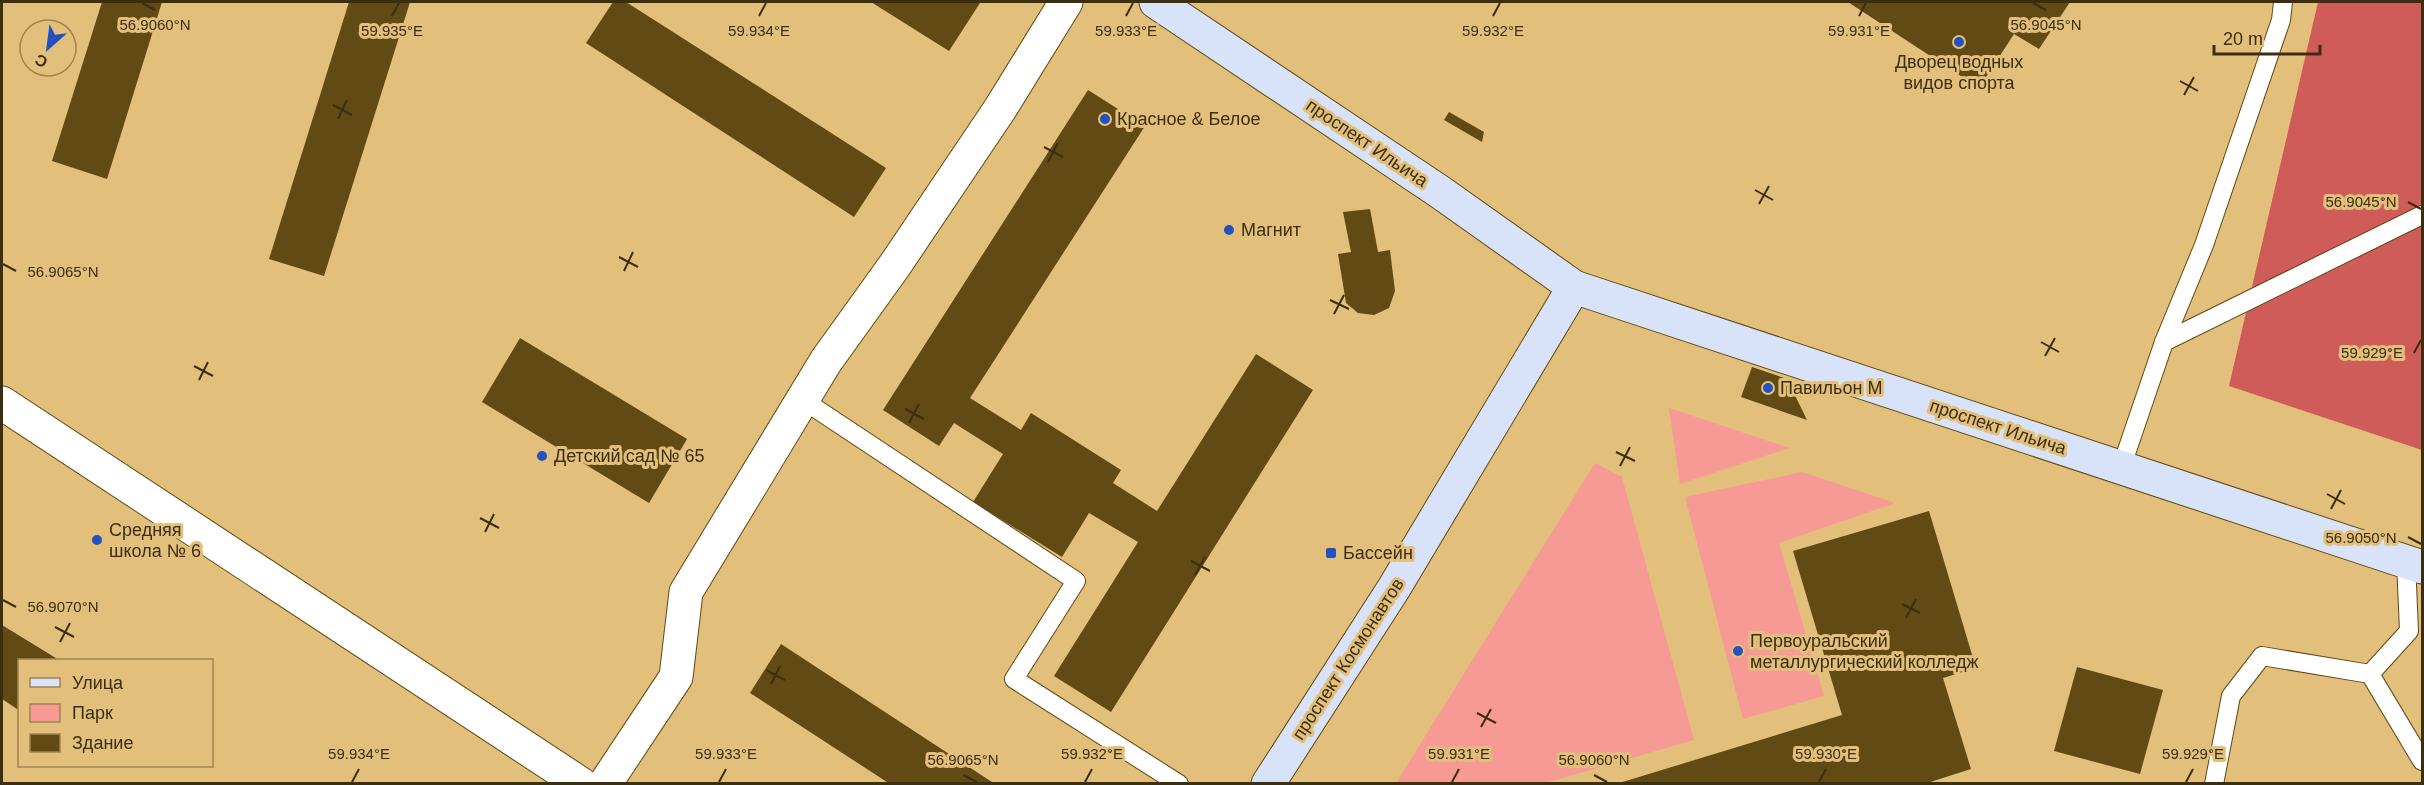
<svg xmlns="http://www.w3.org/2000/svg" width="2424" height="785" font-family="Arial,sans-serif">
<rect width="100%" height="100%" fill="#e2bf7b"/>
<g fill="#f79a95">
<path d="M1669 408 1789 448 1680 484Z"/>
<path d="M1595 463 1622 477 1694 740 1545 783H1396Z"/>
<path d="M1802 472 1895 503 1779 543 1824 696 1743 719 1685 497Z"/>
</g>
<path fill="#d05c5a" d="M2318 2H2422V450L2229 386Z"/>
<g fill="#624a14">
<path d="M102 2H162L107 179 52 161Z"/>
<path d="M349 2H410L324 276 269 259Z"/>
<path d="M613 2H626L886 168 854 217 586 43Z"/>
<path d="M871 2H977L980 3 949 51Z"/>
<path d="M1848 2H2070L2039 49 2014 34 1979 88Z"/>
<path d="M1088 90 1145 126 970 398 1021 430 1031 413 1121 470 1113 483 1157 511 1256 354 1313 390 1111 712 1054 676 1138 542 1089 513 1062 557 973 502 1003 454 954 423 939 446 883 410Z"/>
<path d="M1449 112 1484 132 1482 142 1444 120Z"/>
<path d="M1370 209 1378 252 1390 250 1395 291 1389 308 1374 315 1358 313 1346 303 1338 254 1351 252 1343 212Z"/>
<path d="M520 338 687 439 649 503 482 402Z"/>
<path d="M1752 367 1787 379 1807 420 1741 397Z"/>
<path d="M1929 511 1976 668 1943 678 1971 769 1924 784H1616L1842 715 1793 551Z"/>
<path d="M2 625 59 660H20V711L2 699Z"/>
<path d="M781 644 995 784H890L750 693Z"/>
<path d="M2077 667 2163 690 2140 774 2054 751Z"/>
</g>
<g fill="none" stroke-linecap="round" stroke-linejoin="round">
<g stroke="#604811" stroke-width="20">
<g id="lane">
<path d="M2164 342 2422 215"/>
<path d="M803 400 1076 581 1014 679 1179 784"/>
<path d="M2121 468 2164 342 2204 245 2281 20 2283 2"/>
<path d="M2406 562 2409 631 2370 674 2422 761"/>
<path d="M2214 784 2231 696 2262 656 2370 674"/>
</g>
</g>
<g stroke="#604811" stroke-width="35">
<g id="street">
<path d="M2 403 581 784"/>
<path d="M605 784 676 677 686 592 826 361 895 265 1000 109 1066 2"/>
</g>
</g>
<g stroke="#604811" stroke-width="35">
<g id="secondary">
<path d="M1156 2 1440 192 1574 287 2422 567"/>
<path d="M1268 784 1394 588 1574 287"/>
</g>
</g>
<use href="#lane" stroke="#fff" stroke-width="18"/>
<use href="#street" stroke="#fff" stroke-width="33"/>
<use href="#secondary" stroke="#d8e3fa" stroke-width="33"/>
</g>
<path fill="none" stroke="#3c2e11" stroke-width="2" d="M142 3 155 10M2033 3 2046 10M392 16 399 3M759 16 766 3M1126 16 1133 3M1493 16 1500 3M1859 16 1866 3M2180 81 2198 91M2184 95 2194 77M333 105 352 115M338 119 347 100M1044 147 1063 157M1048 162 1058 143M1755 190 1773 200M2408 202 2421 209M1759 204 1769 186M619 257 638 267M3 264 16 271M624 271 633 252M1330 300 1349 309M1334 314 1344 295M2041 342 2059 352M2414 353 2421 340M2045 356 2055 338M194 366 213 376M199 380 208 362M905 409 924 419M909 423 919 404M1616 452 1635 461M1620 466 1630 447M2327 494 2345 504M2331 509 2341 490M480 518 499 528M485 532 494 514M2408 537 2421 544M1191 561 1210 571M1195 575 1205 557M3 600 16 607M1902 604 1920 613M1906 618 1916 599M55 627 74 637M60 642 70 623M766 670 785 680M771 684 780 666M1477 713 1496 723M1481 727 1491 709M963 775 977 782M1594 775 1607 782M352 782 359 769M719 782 726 769M1085 782 1092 769M1452 782 1459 769M1819 782 1826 769M2186 782 2193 769"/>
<g fill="#2352c0" stroke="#e2bf7b" stroke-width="2">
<circle cx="1959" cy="42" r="6"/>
<circle cx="1105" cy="119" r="6"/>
<circle cx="1229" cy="230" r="6"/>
<circle cx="1768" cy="388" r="6"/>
<circle cx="542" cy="456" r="6"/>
<circle cx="97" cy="540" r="6"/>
<rect x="1325" y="547" width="12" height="12" rx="3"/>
<circle cx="1738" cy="651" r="6"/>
</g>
<g text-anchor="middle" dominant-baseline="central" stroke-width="6" stroke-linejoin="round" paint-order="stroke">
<g font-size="18" fill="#3c2e11" stroke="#e2bf7b" text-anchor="start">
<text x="1959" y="62" text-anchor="middle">Дворец водных<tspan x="1959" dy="21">видов спорта</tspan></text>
<text x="1117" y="119">Красное &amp; Белое</text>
<text x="1241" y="230">Магнит</text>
<text x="1780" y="388">Павильон М</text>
<text x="554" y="456">Детский сад № 65</text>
<text x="109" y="530">Средняя<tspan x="109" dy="21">школа № 6</tspan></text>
<text x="1343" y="553">Бассейн</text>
<text x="1750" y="641">Первоуральский<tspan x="1750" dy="21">металлургический колледж</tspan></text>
</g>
<g font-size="18" fill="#3c2e11" stroke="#e2bf7b">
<text transform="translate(1367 143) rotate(34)">проспект Ильича</text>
<text transform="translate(1998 427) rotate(18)">проспект Ильича</text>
<text transform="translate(1348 659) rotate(-57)">проспект Космонавтов</text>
</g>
</g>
<g font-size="15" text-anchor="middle" fill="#3c2e11" stroke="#e2bf7b" stroke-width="6" stroke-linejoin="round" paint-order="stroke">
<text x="155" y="30">56.9060°N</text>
<text x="2046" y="30">56.9045°N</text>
<text x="392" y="36">59.935°E</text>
<text x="759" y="36">59.934°E</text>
<text x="1126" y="36">59.933°E</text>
<text x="1493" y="36">59.932°E</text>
<text x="1859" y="36">59.931°E</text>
<text x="2361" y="207">56.9045°N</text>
<text x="63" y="277">56.9065°N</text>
<text x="2372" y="358">59.929°E</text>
<text x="2361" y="543">56.9050°N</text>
<text x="63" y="612">56.9070°N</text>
<text x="359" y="759">59.934°E</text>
<text x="726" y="759">59.933°E</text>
<text x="1092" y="759">59.932°E</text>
<text x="1459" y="759">59.931°E</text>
<text x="1826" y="759">59.930°E</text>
<text x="2193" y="759">59.929°E</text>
<text x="963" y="765">56.9065°N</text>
<text x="1594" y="765">56.9060°N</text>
</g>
<rect width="2424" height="785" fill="none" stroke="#3c2e11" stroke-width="6"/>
<rect x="18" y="659" width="195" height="108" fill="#e2bf7b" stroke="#a08551" stroke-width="1.5"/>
<rect x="30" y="678" width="30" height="9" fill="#d8e3fa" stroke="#a08551" stroke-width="1.5"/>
<text x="72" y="689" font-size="18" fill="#3c2e11">Улица</text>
<rect x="30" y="704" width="30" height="18" fill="#f79a95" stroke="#a08551" stroke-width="1.5"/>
<text x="72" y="719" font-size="18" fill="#3c2e11">Парк</text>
<rect x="30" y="734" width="30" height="18" fill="#624a14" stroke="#a08551" stroke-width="1.5"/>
<text x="72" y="749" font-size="18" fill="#3c2e11">Здание</text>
<g transform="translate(48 48) rotate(208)"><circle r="28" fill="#e2bf7b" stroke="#a08551" stroke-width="1.5"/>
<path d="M0-4.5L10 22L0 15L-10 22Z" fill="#2352c0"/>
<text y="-9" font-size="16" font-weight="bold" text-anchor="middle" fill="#3c2e11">С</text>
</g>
<path d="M2214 45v9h106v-9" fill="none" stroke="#3c2e11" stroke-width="3"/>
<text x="2223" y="45" font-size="18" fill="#3c2e11" stroke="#e2bf7b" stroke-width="4.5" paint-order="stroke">20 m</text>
</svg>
